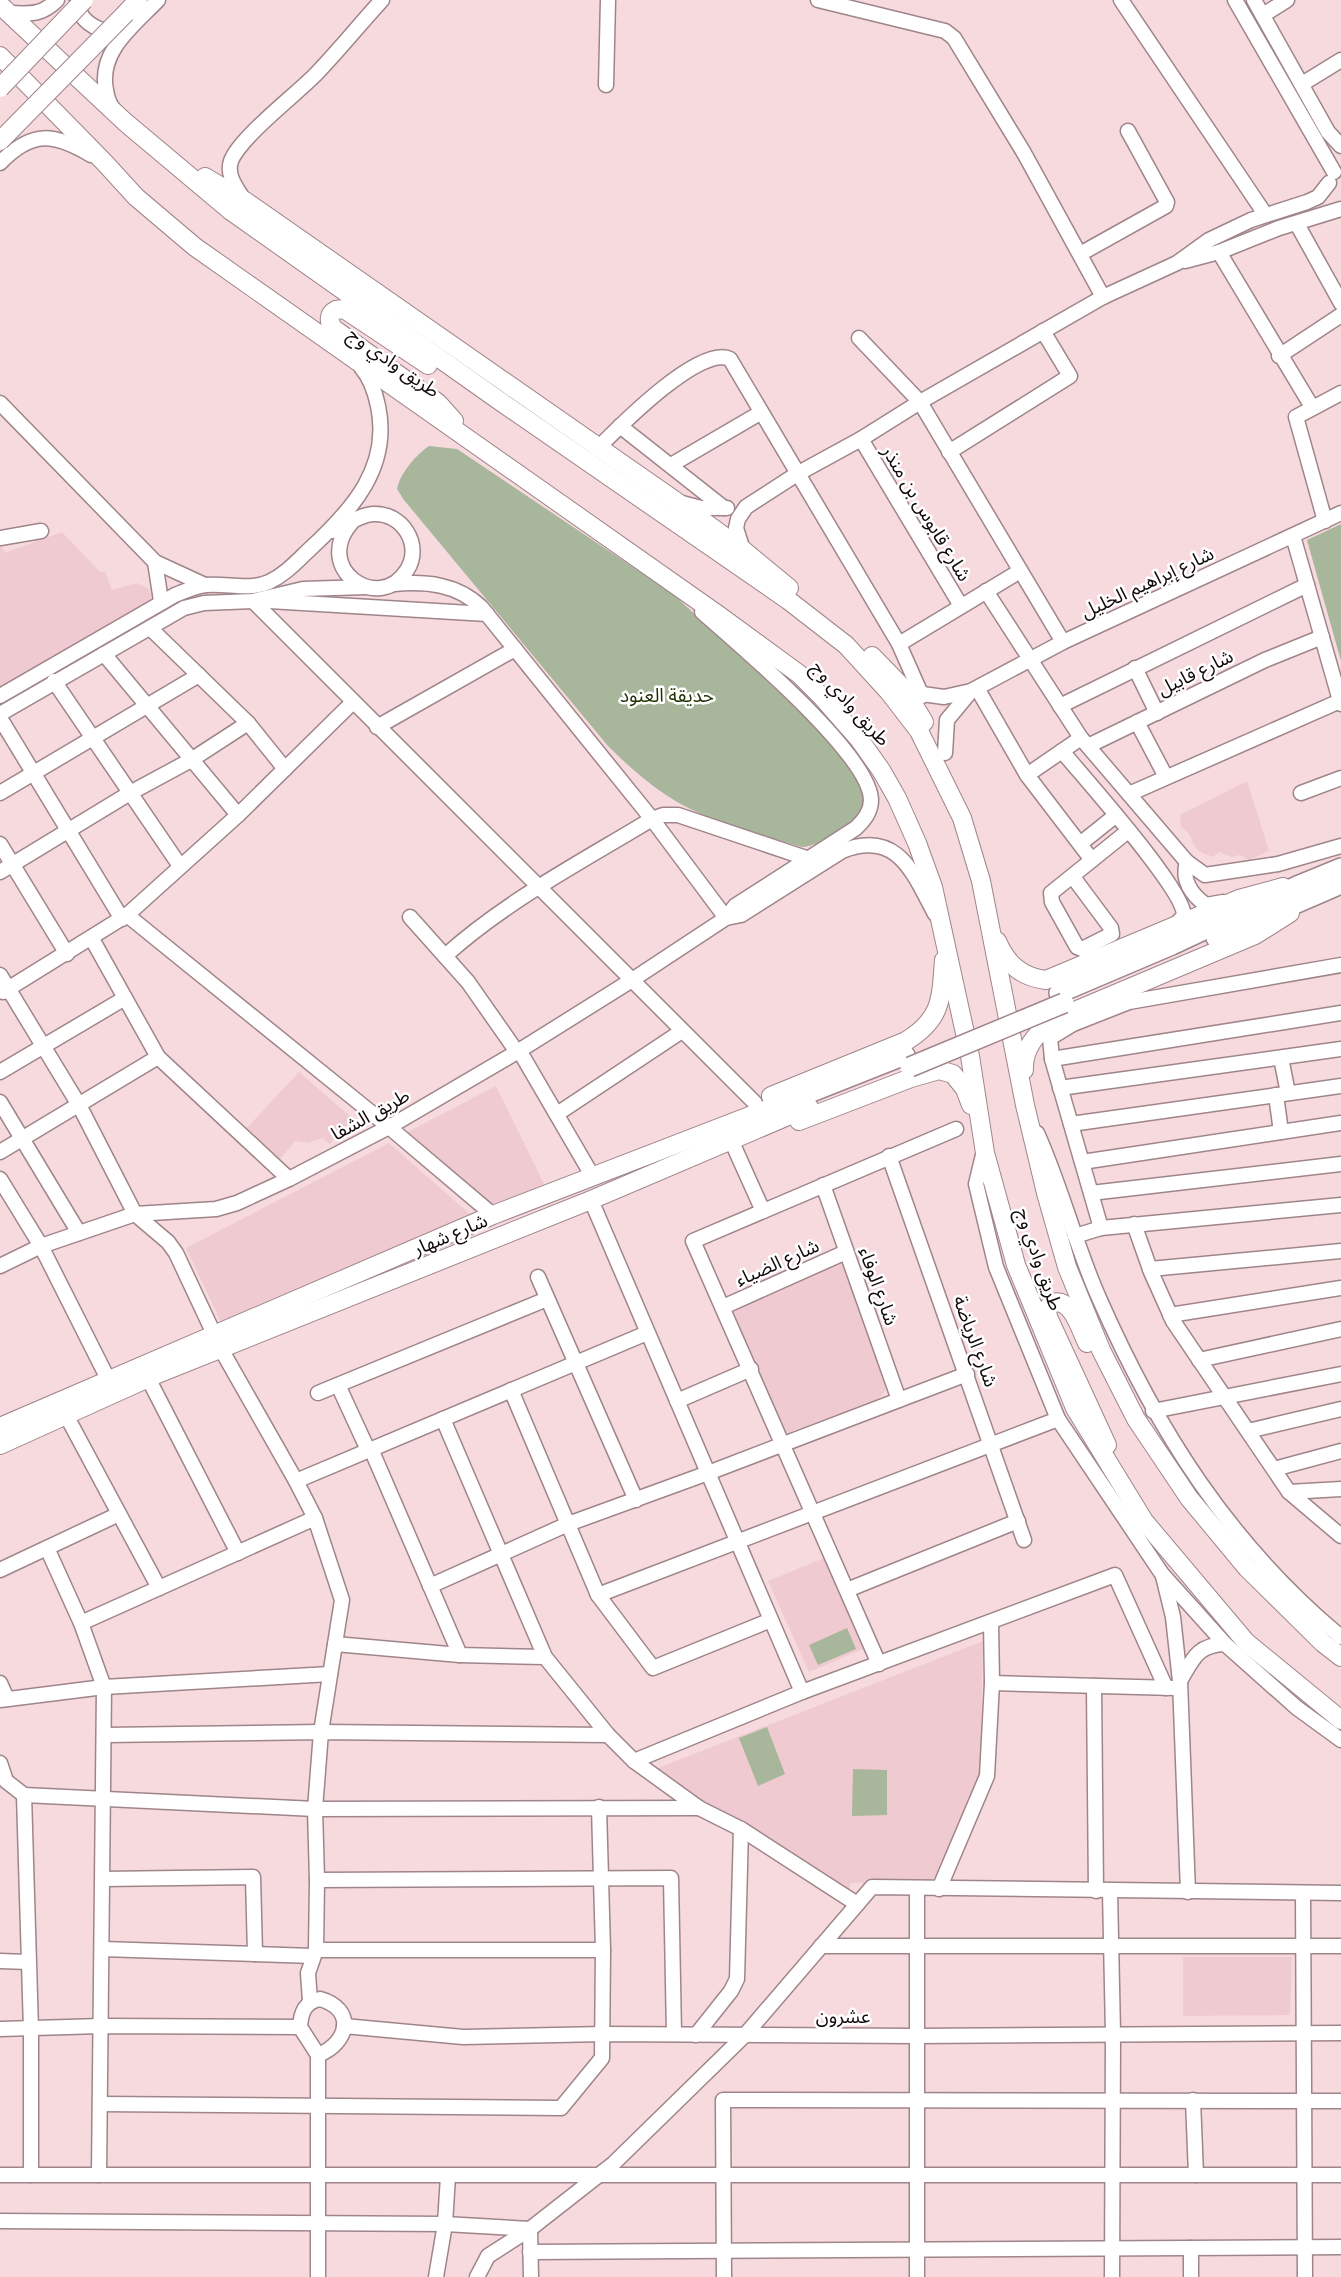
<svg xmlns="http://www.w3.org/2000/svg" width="1341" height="2277" font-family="'IBM Plex Sans','Noto Sans Arabic',sans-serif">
<rect width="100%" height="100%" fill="#f7dade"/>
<g fill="#efcbd1">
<path d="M62 532 100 572H105L112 590 137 583 149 589 152 599 0 690V544L5 553Z"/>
<path d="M1247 781 1269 851 1249 860 1240 855 1231 857 1220 852 1212 857 1202 853 1194 846 1190 835 1181 826 1180 815Z"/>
<path d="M299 1072 359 1124 349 1139 343 1135 338 1143 333 1140 330 1144 322 1138 308 1143 295 1141 280 1159 243 1132Z"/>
<path d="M496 1086 547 1190 492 1209 402 1135Z"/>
<path d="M389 1143 471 1215 221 1322 186 1248Z"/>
<path d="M844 1261 886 1379V1389L878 1400 787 1433 784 1431 731 1312 735 1306Z"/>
<path d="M824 1558 863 1649 809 1672 768 1581Z"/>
<path d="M983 1641 980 1776 938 1875 929 1881 850 1883V1892L653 1770Z"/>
<path d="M1183 1957H1292L1290 2015 1183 2016Z"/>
</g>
<g fill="#a8b69b">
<path d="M429 446 457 449 673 594 828 738 865 793C864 798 864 804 862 809 854 823 819 847 802 847 757 833 706 822 666 795 645 781 626 764 608 746L404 500 397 489C400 473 416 455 429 446Z"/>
<path d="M1341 524V661L1307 540Z"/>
<path d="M847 1628 856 1649 818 1665 809 1645Z"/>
<path d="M767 1727 785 1774 758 1786 739 1738Z"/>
<path d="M853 1769 887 1770V1815L852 1816Z"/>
</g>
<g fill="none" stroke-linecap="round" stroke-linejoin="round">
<g stroke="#9f8589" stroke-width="17">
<g id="minor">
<path d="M77 0C77 19 96 32 114 31"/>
<path d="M818 0 945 31 954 38 1024 153 1103 297"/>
<path d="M1121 0 1265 214"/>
<path d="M1235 0 1334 172"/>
<path d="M1254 0 1328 132 1341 146"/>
<path d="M10 13C31 14 42 15 57 0"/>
<path d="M1263 15 1287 0"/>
<path d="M1302 84 1341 60"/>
<path d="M606 85 608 0"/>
<path d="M114 110C109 104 107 97 106 90 98 51 134 25 158 0"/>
<path d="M0 163C32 130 54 133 91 155"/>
<path d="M244 200C237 188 226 176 231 161 240 137 297 94 317 73 340 49 360 24 382 0"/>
<path d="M1297 224 1341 303"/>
<path d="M1219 252 1312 407"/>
<path d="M1080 254 1166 206 1167 202 1128 131"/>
<path d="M1185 261 1219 252 1279 228 1341 209"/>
<path d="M859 338 920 402 1063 642"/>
<path d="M1279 356 1341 315"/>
<path d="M0 403 155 562 205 585"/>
<path d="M620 426 724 508"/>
<path d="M861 439 961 606"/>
<path d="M597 449C618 428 700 344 730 359L899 644 922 696"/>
<path d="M949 452 1070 376 1043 331"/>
<path d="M671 465 760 413"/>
<path d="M682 503 701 508H727"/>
<path d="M1325 521 1296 417 1341 393"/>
<path d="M333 531C346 525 359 515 373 514 402 512 423 545 407 570 379 615 311 568 352 522"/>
<path d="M1293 536 1341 704"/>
<path d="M0 538 41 531"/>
<path d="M743 550 736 528 738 519 746 507 797 474 861 439 920 402 1103 297 1177 263 1209 240 1251 220 1307 202 1318 197 1329 183"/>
<path d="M155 562 161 601"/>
<path d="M394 584C426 581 457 584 481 607L652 819 726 918"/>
<path d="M986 591 1081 738 1187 862 1205 875 1278 864 1341 846"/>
<path d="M253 601 755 1103"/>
<path d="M269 601 487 614"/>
<path d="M150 628 248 723 285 769"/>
<path d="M899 644 1020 571"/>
<path d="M104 654 238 815"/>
<path d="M1135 668 1157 713"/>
<path d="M54 681 180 866"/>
<path d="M977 688 1027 775 1092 860"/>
<path d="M915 693 944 697 971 691 1063 642 1341 513"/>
<path d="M0 696 175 595C185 591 196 586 206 585 228 583 248 591 269 582 286 574 298 560 311 548 352 510 391 467 378 406 375 391 371 379 361 367"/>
<path d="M1060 706 1307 585"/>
<path d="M0 714 184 608 204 603 253 601 303 589 366 587"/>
<path d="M0 718 122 919"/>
<path d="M1137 722 1166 777"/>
<path d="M377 727 515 649"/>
<path d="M1088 746 1265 660 1322 637"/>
<path d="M1062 751C1084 778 1185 890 1184 916L1175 925"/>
<path d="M945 753 947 720 971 691"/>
<path d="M1027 775 1081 738"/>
<path d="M0 793 199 675"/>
<path d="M1301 793 1341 778"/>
<path d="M1129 794 1340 701"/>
<path d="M0 844 67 954"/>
<path d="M1080 844 1115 816"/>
<path d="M1187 862C1181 880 1192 895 1206 905L1223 902"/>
<path d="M0 872 130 793 191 760 248 723"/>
<path d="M1073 877 1111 928 1112 934 1082 949 1077 947 1052 902 1051 893 1128 831"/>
<path d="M127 915 389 1127 493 1215"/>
<path d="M410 917 468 982 517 1052"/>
<path d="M726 918 741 915 842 851C898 829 913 873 935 914"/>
<path d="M92 939 158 1057 289 1179"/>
<path d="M445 956C506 901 581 862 652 819L663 815H678L809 859"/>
<path d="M1341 965 1129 1002 1073 1024 1050 1038 1052 1059 1101 1228 1341 1205"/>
<path d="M0 975 79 1105 135 1214 168 1242 176 1253 221 1349 296 1481 315 1518 342 1600 321 1732 315 1809 317 1880 316 1950 308 1973 310 2001"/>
<path d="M3 992 127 915 238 815 353 702"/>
<path d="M519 1050 593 1177"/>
<path d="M1281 1058 1288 1093"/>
<path d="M1052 1059 1341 1013"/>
<path d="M0 1072 125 998"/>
<path d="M1060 1088 1341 1049"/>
<path d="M1276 1095 1281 1132"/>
<path d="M0 1102 79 1233"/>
<path d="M557 1114 682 1031"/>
<path d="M1071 1124 1341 1086"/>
<path d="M1037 1133C1061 1186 1075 1244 1099 1298 1157 1430 1229 1544 1341 1637"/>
<path d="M731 1140 763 1211"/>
<path d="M984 1151 976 1184 996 1267 1058 1419 1162 1574 1225 1644 1297 1708 1341 1740"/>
<path d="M0 1152 158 1057"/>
<path d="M889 1156 1024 1540"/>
<path d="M1082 1162 1341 1123"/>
<path d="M0 1179 41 1246 108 1379"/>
<path d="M823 1185 899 1400"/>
<path d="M1091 1193 1341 1164"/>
<path d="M591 1200 802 1692"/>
<path d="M1134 1224 1151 1272 1173 1321 1289 1492 1341 1536"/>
<path d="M1075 1236 1101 1228"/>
<path d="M0 1266 41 1246 135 1214 216 1209 237 1203 289 1179 389 1127 517 1052 632 980 726 918 735 906 856 828C864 820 871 812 871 800 870 754 738 644 702 612"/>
<path d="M1150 1269 1341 1251"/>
<path d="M538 1277 636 1500"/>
<path d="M723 1307 846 1252"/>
<path d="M1170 1315 1341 1288"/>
<path d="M1199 1360 1341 1329"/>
<path d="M148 1378 238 1553"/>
<path d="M338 1385 368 1450"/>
<path d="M511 1390 598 1595 653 1668 771 1620"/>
<path d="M318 1393 547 1299"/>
<path d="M677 1401 751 1369"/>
<path d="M1153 1411 1341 1374"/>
<path d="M66 1415 159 1588"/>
<path d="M443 1419 545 1657 608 1735 634 1761 699 1808 741 1829 857 1904"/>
<path d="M1248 1431 1341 1409"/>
<path d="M371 1449 460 1655"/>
<path d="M1274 1469 1341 1451"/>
<path d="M296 1481 647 1333"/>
<path d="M1289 1492 1341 1489"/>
<path d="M47 1548 81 1623 104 1687 99 2175"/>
<path d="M0 1570 119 1514"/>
<path d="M1163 1576 1173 1617 1180 1681 1188 1892"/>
<path d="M430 1586 568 1524 708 1473 967 1374"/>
<path d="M847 1590 1018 1521"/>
<path d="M598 1595 1058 1419"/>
<path d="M81 1623 315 1518"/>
<path d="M335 1644 460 1655 545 1657"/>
<path d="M879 1664 693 1241 956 1129"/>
<path d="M1180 1681C1193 1659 1197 1645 1225 1644"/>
<path d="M0 1683 7 1699"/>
<path d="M992 1683 1175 1688"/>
<path d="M1094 1686 1096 1891"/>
<path d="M0 1700 104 1687 330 1674"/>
<path d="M105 1735 321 1732 608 1735"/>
<path d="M634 1761 802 1692 1115 1575 1166 1688"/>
<path d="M0 1763 6 1781 24 1795 315 1809 699 1808"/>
<path d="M24 1795 31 2030V2175"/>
<path d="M103 1879 253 1877 255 1954"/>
<path d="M317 1880 671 1878 674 2034"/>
<path d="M917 1889V2277"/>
<path d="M939 1889 987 1776 992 1683 991 1622"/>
<path d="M1110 1891 1113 2034 1112 2277"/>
<path d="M1303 1893 1305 2277"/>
<path d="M821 1946H1341"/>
<path d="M102 1949 313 1956"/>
<path d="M316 1950H603"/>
<path d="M0 1961 28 1962"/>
<path d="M320 1999C356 2009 349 2043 318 2055L300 2027C301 2012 305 2002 320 1999Z"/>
<path d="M344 2026 463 2037 604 2034 916 2036 1341 2033"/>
<path d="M0 2029 101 2026 300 2027"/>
<path d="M696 2035 731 1991 737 1979 741 1829"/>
<path d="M1193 2100 1196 2175"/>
<path d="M100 2104 561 2108 602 2058 603 1950 599 1807"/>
<path d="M0 2175H1341"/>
<path d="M0 2221 445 2224 530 2229 531 2277"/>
<path d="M1191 2248V2277"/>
<path d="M530 2252 1341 2247"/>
<path d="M318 2277V2055"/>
<path d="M436 2277 445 2224 448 2176"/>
<path d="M477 2277 488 2256 530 2229 613 2164 745 2035 872 1887 1341 1893"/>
<path d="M724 2277 723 2100 1341 2101"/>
</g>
</g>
<g stroke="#9f8589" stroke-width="20">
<g id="major">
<path d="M0 5 125 122 231 211 497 399 788 600 846 645 889 692 919 731 962 818 981 881 1025 1105 1046 1193 1067 1267 1101 1350 1136 1419 1189 1498 1247 1568 1323 1643 1341 1657"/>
<path d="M126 13 138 0"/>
<path d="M0 56 104 162 136 197 195 247 717 614 799 674 823 698 859 739 881 770 897 798 917 843 933 887 970 1056 985 1153 1016 1265 1075 1408 1144 1521 1246 1642 1341 1720"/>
<path d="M205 177 245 201 674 500 743 550 789 588"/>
<path d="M428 365 344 309 336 310C328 314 328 322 334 329L438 403 454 421"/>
<path d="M872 656 904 689 924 722"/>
<path d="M997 941C1007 964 1021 977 1046 980L1239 899 1283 887"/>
<path d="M1024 1070C1023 1048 1036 1035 1051 1021L1255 935 1290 913"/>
<path d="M771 1096 906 1041C942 1019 941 999 944 960"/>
<path d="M799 1121 911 1078 939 1070 953 1074 965 1089 971 1105"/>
<path d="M1087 1343C1080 1329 1072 1297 1052 1303L1047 1309 1048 1317 1107 1445"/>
<path d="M0 1427 493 1215 804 1095"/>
<path d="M0 1445 155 1375 591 1200 809 1107"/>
</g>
</g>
<g stroke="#9f8589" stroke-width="22">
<g id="highway">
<path d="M1216 938 1341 884"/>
<path d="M1059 993 1172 945 1297 886 1341 868"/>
<path d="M804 1095 905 1055"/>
</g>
</g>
<use href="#minor" stroke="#fff" stroke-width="14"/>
<use href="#major" stroke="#fff" stroke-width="18"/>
<use href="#highway" stroke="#fff" stroke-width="19"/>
<g stroke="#9f8589" stroke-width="20" stroke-linecap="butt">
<g id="major-bridge">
<path d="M0 88 84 0"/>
<path d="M0 141 126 13"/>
</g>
</g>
<g stroke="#9f8589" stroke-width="22" stroke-linecap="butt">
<path id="highway-bridge" d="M910 1067 1064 1003"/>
</g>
<use href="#major-bridge" stroke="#fff" stroke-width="18"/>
<use href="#highway-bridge" stroke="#fff" stroke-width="19"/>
</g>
<g text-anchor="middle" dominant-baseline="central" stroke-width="5" stroke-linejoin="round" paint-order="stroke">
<g font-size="19" fill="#11090a" stroke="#fff">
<text transform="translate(394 362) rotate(35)">طريق وادي وج</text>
<text transform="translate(927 513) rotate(59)">شارع قابوس بن منذر</text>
<text transform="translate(1147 582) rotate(-25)">شارع إبراهيم الخليل</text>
<text transform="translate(1195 672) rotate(-26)">شارع قابيل</text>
<text transform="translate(851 703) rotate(48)">طريق وادي وج</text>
<text transform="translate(370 1114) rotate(-29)">طريق الشفا</text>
<text transform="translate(450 1234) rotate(-23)">شارع شهار</text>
<text transform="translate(1040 1259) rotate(71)">طريق وادي وج</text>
<text transform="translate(777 1262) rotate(-24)">شارع الضياء</text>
<text transform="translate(879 1286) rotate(70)">شارع الوفاء</text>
<text transform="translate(976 1341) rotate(70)">شارع الرياضة</text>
<text x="843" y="2016">عشرون</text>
</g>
<g font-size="19" fill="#1d3100" stroke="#fff">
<text x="667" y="695">حديقة العنود</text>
</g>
</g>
</svg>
